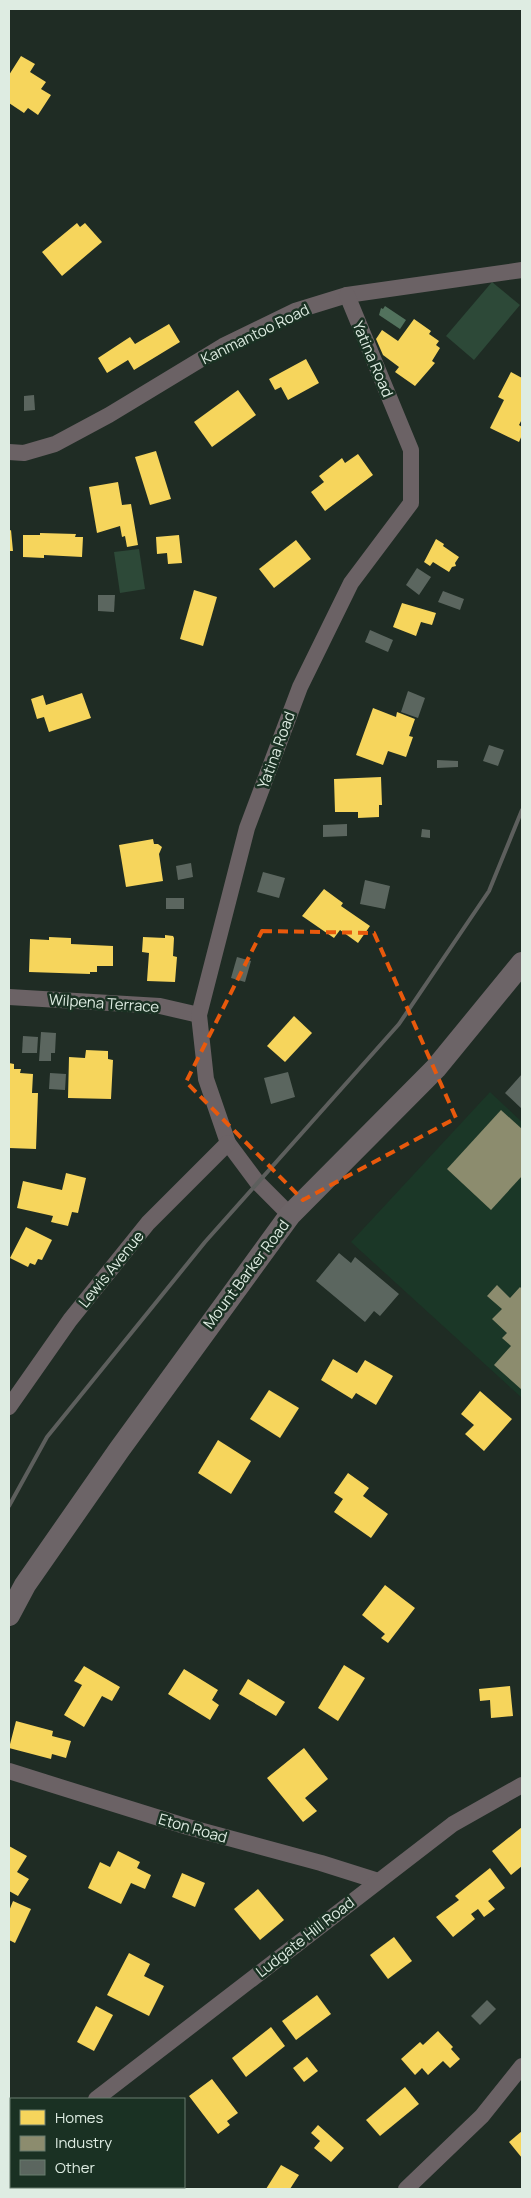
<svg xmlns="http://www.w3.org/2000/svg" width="531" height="2198" font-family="Manrope,sans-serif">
<rect width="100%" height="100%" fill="#1f2c24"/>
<path fill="#1b3727" d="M490 1092 522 1122V1398L351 1242Z"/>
<g fill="#2d4938">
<path d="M492 282 520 305 474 360 446 336Z"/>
<path d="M139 549 145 589 120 593 114 552Z"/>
</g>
<path fill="#52725d" d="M385 306 406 320 400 329 379 315 381 308 383 309Z"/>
<g fill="#f6d55c">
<path d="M21 56 35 64 30 72 46 82 41 89 51 95 38 115 28 108 24 113 9 103V75Z"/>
<path d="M77 223 80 227 85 223 102 242 62 276 42 252Z"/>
<path d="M414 319 431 331 429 334 439 341 436 345 440 348 432 361 435 363 415 386 395 372 399 367 383 355 376 339 382 330 398 341Z"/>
<path d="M169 324 180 342 134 370 128 360 107 373 98 358 130 337 135 344Z"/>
<path d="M306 359 319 383 288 400 281 387 275 390 269 379Z"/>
<path d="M511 372 522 378V419L519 425 522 427V435L519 442 490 428 504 400 498 397Z"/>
<path d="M238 390 256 415 212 447 194 422Z"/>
<path d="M156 451 171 499 150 505 135 457Z"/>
<path d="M358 454 373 475 325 511 311 492 324 482 319 476 342 458 345 463Z"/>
<path d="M118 482 122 505 131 504 138 545 127 547 125 536 122 537 120 526 97 533 89 487Z"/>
<path d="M11 530 13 551H9V531Z"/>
<path d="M40 533 76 534 75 537H83L82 557 44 555V558L23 557V535H40Z"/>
<path d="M179 535 182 563 168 564 167 553 157 554 156 537Z"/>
<path d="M436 539 444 544 443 546 459 557 455 563 456 566 452 567 449 572 433 562 430 566 424 562Z"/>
<path d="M296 540 311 559 274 588 259 569Z"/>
<path d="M194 590 217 597 203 646 180 639Z"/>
<path d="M402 603 436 613 432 625 421 622 416 636 393 627Z"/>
<path d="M82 693 91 718 49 732 44 717 37 719 31 699 43 695 46 705Z"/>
<path d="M373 708 396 717 397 712 415 719 409 736 413 737 406 757 388 751 383 765 356 755Z"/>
<path d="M381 777 382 805H379V817L358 818V812H335L334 779Z"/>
<path d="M153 839 154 844H158L162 847 159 854 163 881 126 887 119 845Z"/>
<path d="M324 889 343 903 341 906 370 926 358 943 340 930 334 938 302 916Z"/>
<path d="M165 935 173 936 174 938 173 956 177 957 175 982 147 981 149 953 142 952 143 937 165 938Z"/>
<path d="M49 937 71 938V944L113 946V966H97V972H90V974L29 972 30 939 49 940Z"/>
<path d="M294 1016 312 1033 285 1062 267 1046Z"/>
<path d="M86 1050 108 1051V1059L113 1060 111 1099 68 1098 69 1057 85 1058Z"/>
<path d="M9 1063 14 1064V1069H21L20 1073 33 1074 32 1093H38L36 1149 9 1148Z"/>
<path d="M66 1173 86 1178 78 1213 72 1212 68 1226 51 1222 53 1216 17 1208 23 1181 62 1190Z"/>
<path d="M26 1227 52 1240 42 1260 38 1259 35 1265 30 1263 28 1267 10 1258Z"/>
<path d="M333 1359 357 1373 365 1360 393 1376 376 1405 356 1393 352 1399 321 1380Z"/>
<path d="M269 1390 299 1408 280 1438 250 1419Z"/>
<path d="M480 1391 512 1419 484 1451 465 1434 474 1425 461 1414Z"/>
<path d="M218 1440 251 1461 231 1494 198 1473Z"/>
<path d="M348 1473 369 1488 363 1496 388 1514 371 1538 334 1512 343 1499 334 1493Z"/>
<path d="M385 1585 415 1608 388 1643 381 1638 385 1634 362 1615Z"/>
<path d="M344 1665 365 1678 338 1721 318 1708Z"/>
<path d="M84 1666 120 1687 112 1701 102 1696 84 1727 64 1715 82 1685 74 1681Z"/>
<path d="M184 1669 218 1690 212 1700 219 1705 210 1720 168 1694Z"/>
<path d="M248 1679 285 1702 276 1716 239 1694Z"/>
<path d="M510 1686 513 1716 491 1718 490 1700 480 1701 479 1689Z"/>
<path d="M16 1721 53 1731 52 1736 71 1741 66 1758 52 1754 51 1759 9 1748Z"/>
<path d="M304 1748 328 1779 305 1798 317 1811 303 1822 267 1778Z"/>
<path d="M522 1827V1866L511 1875 492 1851Z"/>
<path d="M9 1846 27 1856 17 1872 29 1879 18 1896 9 1891Z"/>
<path d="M118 1851 140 1862 137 1868 151 1875 145 1889 131 1883 121 1904 88 1888 100 1862 110 1867Z"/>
<path d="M490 1868 505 1888 488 1901 495 1909 484 1917 478 1909 471 1914 475 1919 453 1937 436 1917 459 1900 455 1896Z"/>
<path d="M182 1873 205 1883 195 1907 172 1897Z"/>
<path d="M258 1889 284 1920 260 1940 234 1909Z"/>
<path d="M13 1901 31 1909 15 1943 9 1940V1911Z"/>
<path d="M394 1937 412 1961 388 1979 370 1955Z"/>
<path d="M129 1953 150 1964 144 1976 164 1986 149 2016 107 1995Z"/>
<path d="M317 1995 331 2014 296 2040 282 2021Z"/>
<path d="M96 2006 113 2015 94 2051 77 2042Z"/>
<path d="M271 2027 285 2046 246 2077 232 2058Z"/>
<path d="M438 2031 453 2047 451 2049 460 2059 450 2068 443 2061 428 2075 422 2068 415 2075 401 2059 420 2042 423 2045Z"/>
<path d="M307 2057 318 2071 304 2082 293 2068Z"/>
<path d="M212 2079 238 2113 227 2121 230 2125 218 2134 189 2096Z"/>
<path d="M405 2087 419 2104 380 2136 366 2120Z"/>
<path d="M318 2125 344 2148 331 2162 314 2148 320 2141 311 2133Z"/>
<path d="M522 2131V2158L509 2142Z"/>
<path d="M281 2165 299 2175 290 2189H266Z"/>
<path d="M88 2187H126L128 2189H90Z"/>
</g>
<g fill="#8c8c6e">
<path d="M501 1110 522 1129V1176L491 1210 447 1169Z"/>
<path d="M497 1285 510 1298 520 1287 522 1289V1390L494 1365 511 1346 502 1338 507 1333 492 1319 502 1309 487 1296Z"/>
</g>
<g fill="#5b665f">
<path d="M34 395 35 410 24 411V396Z"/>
<path d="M417 568 431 577 419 595 406 585Z"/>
<path d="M443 591 464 599 460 610 438 602Z"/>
<path d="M98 595H115L114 612 98 611Z"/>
<path d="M370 630 393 640 388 652 365 642Z"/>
<path d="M408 691 425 698 418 718 401 712Z"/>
<path d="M489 745 504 750 498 766 483 761Z"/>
<path d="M437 760 458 761V767L437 768Z"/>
<path d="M347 824V836L323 837V825Z"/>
<path d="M422 829 430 830V838L421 837Z"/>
<path d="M191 863 193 877 178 880 176 866Z"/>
<path d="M263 872 285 878 279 898 257 892Z"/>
<path d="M365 880 390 886 385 909 360 904Z"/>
<rect x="166" y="898" width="18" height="11"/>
<path d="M237 957 251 961 245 982 231 978Z"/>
<path d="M41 1032 56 1033 55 1053H51V1061H39Z"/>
<path d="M23 1036 38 1037 37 1053H22Z"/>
<path d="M288 1072 295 1097 271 1104 264 1078Z"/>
<path d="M50 1073 66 1074 65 1090 49 1089Z"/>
<path d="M522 1074V1109L505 1093Z"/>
<path d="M339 1253 351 1263 355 1257 399 1294 380 1316 374 1311 365 1322 316 1281Z"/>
<path d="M487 2000 496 2009 480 2025 471 2016Z"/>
</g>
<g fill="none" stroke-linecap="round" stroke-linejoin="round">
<g stroke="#6b6265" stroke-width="16">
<path d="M9 452 24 453 55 444 109 415 223 346 295 311 347 295 522 270"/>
<path d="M9 997 160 1006 199 1015"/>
<path d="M290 1215 257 1182 228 1143 206 1079 199 1015 247 828 300 687 351 583 411 503V450L347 295"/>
<path d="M9 1407 70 1320 148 1223 228 1143"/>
<path d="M9 1771 188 1827 321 1863 378 1881"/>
<path d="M96 2099 453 1824 522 1785"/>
<path d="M9 2167 11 2165"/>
<path d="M406 2189 482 2116 522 2066"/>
</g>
<path stroke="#6c6467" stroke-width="22" d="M9 1615 25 1585 119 1450 290 1215 436 1068 522 963"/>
<path stroke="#5d5f5d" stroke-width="4" d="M9 1506 47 1437 205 1242 399 1024 489 891 522 810"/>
</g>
<path fill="none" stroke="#e8590c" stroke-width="4" stroke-dasharray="10 6" stroke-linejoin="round" d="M262 931 374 933 456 1118 303 1200 186 1082Z"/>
<g text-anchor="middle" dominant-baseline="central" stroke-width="5" stroke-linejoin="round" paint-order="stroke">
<g font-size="15" fill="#deece2" stroke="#1a3123">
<text transform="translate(255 334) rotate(-26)">Kanmantoo Road</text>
<text transform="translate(373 359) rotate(67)">Yatina Road</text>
<text transform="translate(276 750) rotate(-70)">Yatina Road</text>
<text transform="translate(104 1003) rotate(4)">Wilpena Terrace</text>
<text transform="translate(111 1269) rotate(-51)">Lewis Avenue</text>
<text transform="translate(246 1274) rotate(-53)">Mount Barker Road</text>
<text transform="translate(193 1828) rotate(16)">Eton Road</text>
<text transform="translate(305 1937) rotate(-38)">Ludgate Hill Road</text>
</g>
</g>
<rect width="531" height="2198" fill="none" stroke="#deece2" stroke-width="20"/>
<rect x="10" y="2098" width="175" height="90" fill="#1a3123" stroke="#687c6f"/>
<rect x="20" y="2110" width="25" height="15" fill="#f6d55c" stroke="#687c6f"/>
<text x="55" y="2123" font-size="15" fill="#deece2">Homes</text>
<rect x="20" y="2136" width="25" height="15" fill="#8c8c6e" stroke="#687c6f"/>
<text x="55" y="2148" font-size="15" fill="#deece2">Industry</text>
<rect x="20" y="2160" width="25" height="15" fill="#5b665f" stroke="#687c6f"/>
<text x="55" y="2173" font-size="15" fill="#deece2">Other</text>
</svg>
